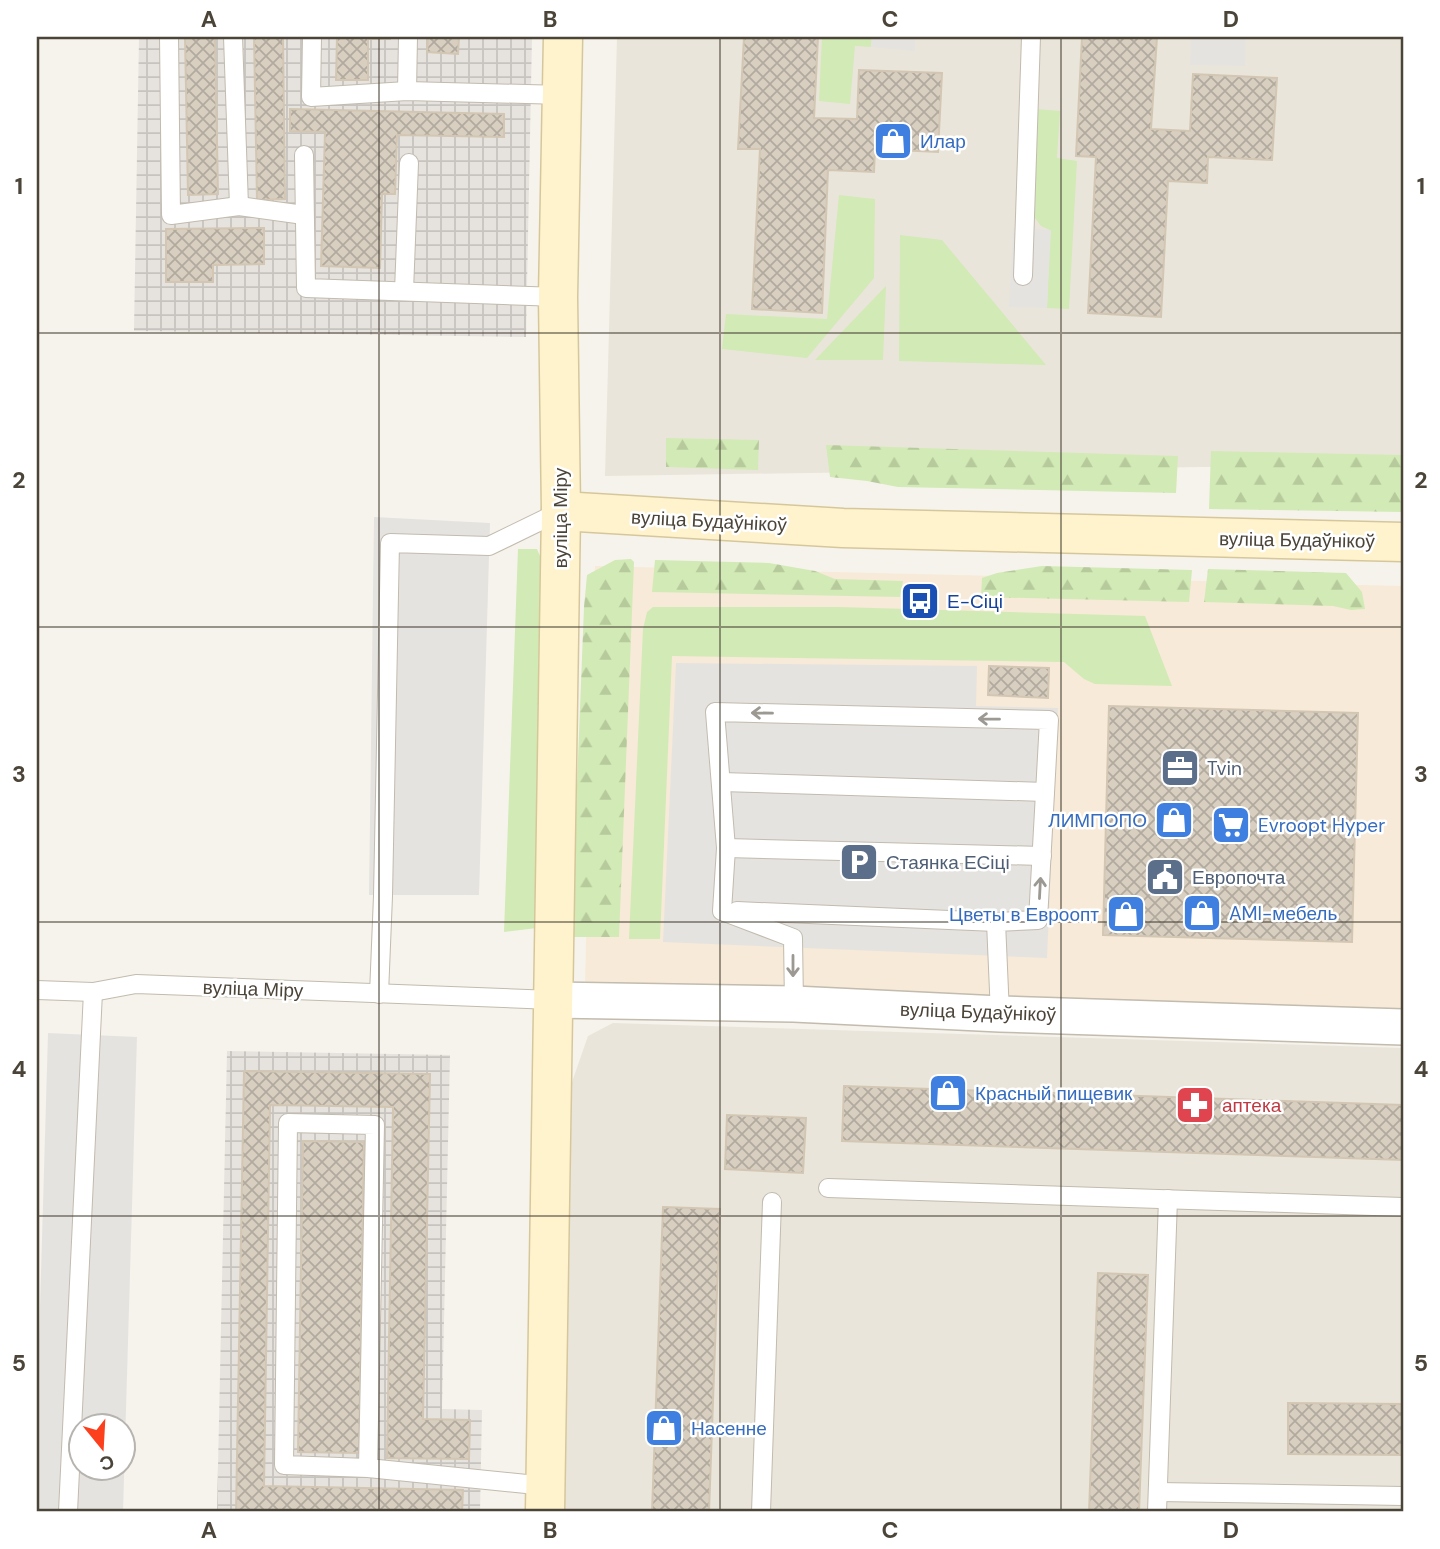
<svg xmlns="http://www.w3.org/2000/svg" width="1440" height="1549" font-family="'DM Sans',sans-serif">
<defs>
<pattern id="industrial-grid" width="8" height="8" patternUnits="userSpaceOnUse" patternTransform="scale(1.75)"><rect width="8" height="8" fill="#e6e2dd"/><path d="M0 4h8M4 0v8" fill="none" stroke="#c7c3be"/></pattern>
<pattern id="forest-firs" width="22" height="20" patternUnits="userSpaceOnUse" patternTransform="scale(1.75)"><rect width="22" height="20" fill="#d2eab5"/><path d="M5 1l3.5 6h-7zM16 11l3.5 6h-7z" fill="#b6ca9c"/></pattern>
<pattern id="building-cross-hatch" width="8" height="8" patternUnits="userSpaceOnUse" patternTransform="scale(1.75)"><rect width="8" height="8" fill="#d8cfc1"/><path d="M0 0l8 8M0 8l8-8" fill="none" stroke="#b1aa9e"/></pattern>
</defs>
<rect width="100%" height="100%" fill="#f6f3ec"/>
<g fill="#eae5da">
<path d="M617 37H1403V464L605 476Z"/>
<path d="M613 1023 1403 1048V1512H556L572 1082 588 1036Z"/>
</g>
<path fill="#f7ead8" d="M595 566 1403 586V1009L585 986Z"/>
<g fill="url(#industrial-grid)">
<path d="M139 37H532L526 337 134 331Z"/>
<path d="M227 1051 450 1055 442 1409 482 1410 480 1512H217Z"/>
</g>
<g fill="#d2eab5">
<path d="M822 37H872L871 47 855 46 850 104 819 101Z"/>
<path d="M1036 109 1060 111 1057 158 1077 161 1069 309 1047 308 1050 230 1041 226 1032 214Z"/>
<path d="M839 195 875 199 874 278 807 358 722 349 726 314 827 319Z"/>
<path d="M900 235 942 240 1046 365 899 361Z"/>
<path d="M886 286 883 360H815Z"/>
<path d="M518 549H537L548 575 537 928 504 932Z"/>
<path d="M653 607H839L1145 616 1172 686 1095 684 1084 679 1064 662 672 656 660 939H629L643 629 647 612Z"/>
</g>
<g fill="url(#forest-firs)">
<path d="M666 438 759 440 758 470 666 467Z"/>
<path d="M826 445 1178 456 1176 493 898 487 867 481 830 477Z"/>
<path d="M1211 451 1403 455V512L1209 509Z"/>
<path d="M631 559 634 562 619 937H571L584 607 587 575 615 560Z"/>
<path d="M655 560 769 563 815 571 835 579 903 581 900 597 652 592Z"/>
<path d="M1042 566 1192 570 1189 602 981 597 982 578 997 573Z"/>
<path d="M1208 569 1346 573 1362 592 1365 609 1351 610 1333 606 1204 602Z"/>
</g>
<g fill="#e5e3e0" fill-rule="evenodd">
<path d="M872 37H915V51L871 47Z"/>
<path d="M1191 37H1246L1245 66 1190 65Z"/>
<path d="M1013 228 1051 230 1047 308 1009 307Z"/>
<path d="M374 517 490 523 479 895H369Z"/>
<path d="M676 663 977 666 976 706 1058 708 1047 958 663 942Z"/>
<path d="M48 1033 137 1037 123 1512H37V1409ZM80 1426H122V1468H80Z"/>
</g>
<g fill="url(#building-cross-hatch)" stroke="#d3c7b4" stroke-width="2">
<path d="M185 37H215L218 194 188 195Z"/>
<path d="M254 37H283L285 199 257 200Z"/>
<path d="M337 37H390V39H368V80H336Z"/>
<path d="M428 37H459L458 54 427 52Z"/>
<path d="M744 37H818L814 118 857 119 859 70 942 73 938 152 875 149 874 172 828 170 822 313 752 309 760 149H738Z"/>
<path d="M1082 37H1157L1151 129 1190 131 1193 74 1277 78 1272 160 1208 157 1207 183 1168 181 1161 317 1088 313 1096 157 1076 156Z"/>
<path d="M290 109 504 114V137L397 135 395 194H382L380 268 321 266 325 132 290 131Z"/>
<path d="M264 228V264L213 265V282H166V229Z"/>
<path d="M989 666 1049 668 1048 698 988 695Z"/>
<path d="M1109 706 1358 713 1352 942 1103 935Z"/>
<path d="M244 1071 430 1074 423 1419 470 1420 469 1459 387 1458 393 1107 270 1105 264 1486 463 1490 462 1512H236Z"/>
<path d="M844 1086 1403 1105V1160L842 1141Z"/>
<path d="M727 1115 806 1118 803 1173 725 1169Z"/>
<path d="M303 1141 364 1142 359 1453 298 1452Z"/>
<path d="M663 1207 720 1209 709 1512H652Z"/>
<path d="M1098 1273 1148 1275 1139 1512H1089Z"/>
<path d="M1288 1403 1403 1404V1455L1288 1454Z"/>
</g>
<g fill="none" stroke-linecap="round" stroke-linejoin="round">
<g stroke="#c2bbae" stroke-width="20">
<g id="lane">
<path d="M169 37 171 215 239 206 304 215"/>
<path d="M233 37 239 206"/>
<path d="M312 37 311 97 407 91 563 95"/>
<path d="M407 91 408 37"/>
<path d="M304 155 306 288 558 297"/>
<path d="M1023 276 1031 37"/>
<path d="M404 291 409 163"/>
<path d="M721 782 1045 792"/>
<path d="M726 848 1042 856"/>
<path d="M737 911 996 922"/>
<path d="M37 990 93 992 136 984 553 1000"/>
<path d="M379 994 383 896 390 543 489 546 561 511"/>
<path d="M794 1004 793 938 722 911 726 848 715 712 1049 720 1038 920 996 922 1000 1014"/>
<path d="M828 1188 1403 1207"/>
<path d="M368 1468 375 1125 288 1123 284 1465 368 1468 546 1486"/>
<path d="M1158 1492 1403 1496"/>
<path d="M68 1512 93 992"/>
<path d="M761 1512 772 1202"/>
<path d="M1157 1512 1168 1199"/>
</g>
</g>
<g stroke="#c2bbae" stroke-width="38">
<path id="street" d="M553 1000 794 1004 1000 1014 1403 1027"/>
</g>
<g stroke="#d6c79b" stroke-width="41">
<g id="secondary">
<path d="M561 511 843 528 1403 542"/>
<path d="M545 1512 561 511 558 297 563 37"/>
</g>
</g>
<use href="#lane" stroke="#fff" stroke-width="18"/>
<use href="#street" stroke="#fff" stroke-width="35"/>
<use href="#secondary" stroke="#fff3cd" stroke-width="38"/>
</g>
<defs><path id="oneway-shaft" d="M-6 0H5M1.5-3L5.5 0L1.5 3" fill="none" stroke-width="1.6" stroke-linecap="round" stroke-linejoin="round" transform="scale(1.75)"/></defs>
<g stroke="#9c9892">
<use href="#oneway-shaft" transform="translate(762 713) rotate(-179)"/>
<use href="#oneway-shaft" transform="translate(989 719) rotate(-179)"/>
<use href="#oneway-shaft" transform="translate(1040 888) rotate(-87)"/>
<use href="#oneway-shaft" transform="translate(793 966) rotate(90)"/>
</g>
<path fill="none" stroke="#4b4439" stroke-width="2" stroke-opacity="0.55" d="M379 37V1512M720 37V1512M1061 37V1512M37 333H1403M37 627H1403M37 922H1403M37 1216H1403"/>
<defs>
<g id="shop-square" transform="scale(2.0125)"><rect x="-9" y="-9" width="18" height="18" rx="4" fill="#3f7fe0" stroke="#fff"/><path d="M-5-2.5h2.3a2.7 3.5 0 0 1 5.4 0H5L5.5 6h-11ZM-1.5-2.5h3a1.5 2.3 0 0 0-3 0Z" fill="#fff"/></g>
<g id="bus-square" transform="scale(2.0125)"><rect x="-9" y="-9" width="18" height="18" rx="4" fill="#1a4fb4" stroke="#fff"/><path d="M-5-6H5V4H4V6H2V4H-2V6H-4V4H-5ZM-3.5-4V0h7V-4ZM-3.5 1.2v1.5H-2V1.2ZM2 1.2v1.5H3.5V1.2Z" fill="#fff"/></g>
<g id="office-square" transform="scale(2.0125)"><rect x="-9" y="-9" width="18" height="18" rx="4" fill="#5c6f8a" stroke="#fff"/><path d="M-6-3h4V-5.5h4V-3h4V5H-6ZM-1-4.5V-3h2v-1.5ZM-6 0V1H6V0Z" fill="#fff"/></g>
<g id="supermarket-square" transform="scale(2.0125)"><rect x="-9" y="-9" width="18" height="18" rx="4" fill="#3f7fe0" stroke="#fff"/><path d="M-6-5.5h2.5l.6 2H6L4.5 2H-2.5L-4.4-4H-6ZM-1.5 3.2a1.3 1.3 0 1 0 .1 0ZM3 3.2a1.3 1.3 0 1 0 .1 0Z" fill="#fff"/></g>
<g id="parking-square" transform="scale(2.0125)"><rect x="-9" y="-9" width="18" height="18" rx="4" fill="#5c6f8a" stroke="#fff"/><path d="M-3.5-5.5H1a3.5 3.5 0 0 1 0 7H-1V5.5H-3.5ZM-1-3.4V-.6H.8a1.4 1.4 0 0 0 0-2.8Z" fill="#fff"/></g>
<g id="civic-square" transform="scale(2.0125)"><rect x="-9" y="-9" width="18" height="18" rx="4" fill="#5c6f8a" stroke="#fff"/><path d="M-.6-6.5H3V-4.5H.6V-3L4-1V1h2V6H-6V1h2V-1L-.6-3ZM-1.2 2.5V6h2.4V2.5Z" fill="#fff"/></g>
<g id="pharmacy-square" transform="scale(2.0125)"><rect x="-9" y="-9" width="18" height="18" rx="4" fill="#e0444e" stroke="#fff"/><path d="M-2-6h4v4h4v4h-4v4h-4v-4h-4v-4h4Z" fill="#fff"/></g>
</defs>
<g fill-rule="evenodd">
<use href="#shop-square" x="893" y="141"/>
<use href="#bus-square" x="920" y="601"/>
<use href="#office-square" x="1180" y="768"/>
<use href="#shop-square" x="1174" y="820"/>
<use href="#supermarket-square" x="1231" y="825"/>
<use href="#parking-square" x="859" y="862"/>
<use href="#civic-square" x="1165" y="877"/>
<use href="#shop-square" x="1202" y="913"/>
<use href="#shop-square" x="1126" y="914"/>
<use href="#shop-square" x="948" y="1093"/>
<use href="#pharmacy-square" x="1195" y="1105"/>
<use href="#shop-square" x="664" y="1428"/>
</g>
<g text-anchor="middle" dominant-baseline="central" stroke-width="5" stroke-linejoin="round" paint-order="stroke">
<g font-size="19" fill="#366cbe" stroke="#fff" text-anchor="start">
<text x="920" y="141">Илар</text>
<text x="1147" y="820" text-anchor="end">ЛИМПОПО</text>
<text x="1258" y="825">Evroopt Hyper</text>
<text x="1229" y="913">AMI-мебель</text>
<text x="1099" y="914" text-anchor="end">Цветы в Евроопт</text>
<text x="975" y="1093">Красный пищевик</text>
<text x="691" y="1428">Насенне</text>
</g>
<g font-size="19" fill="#4b4439" stroke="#fff">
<text transform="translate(560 518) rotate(-90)">вуліца Міру</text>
<text transform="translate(709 521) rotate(3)">вуліца Будаўнікоў</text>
<text transform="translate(1297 540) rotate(1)">вуліца Будаўнікоў</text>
<text transform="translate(253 989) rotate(2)">вуліца Міру</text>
<text transform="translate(978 1012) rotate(2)">вуліца Будаўнікоў</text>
</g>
<g font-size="19" fill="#164399" stroke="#fff" text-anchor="start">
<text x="947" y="601">Е-Сіці</text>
</g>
<g font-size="19" fill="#4e5e75" stroke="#fff" text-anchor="start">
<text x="1207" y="768">Tvin</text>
<text x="886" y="862">Стаянка ЕСіці</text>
<text x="1192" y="877">Европочта</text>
</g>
<g font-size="19" fill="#be3a42" stroke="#fff" text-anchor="start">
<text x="1222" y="1105">аптека</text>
</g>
</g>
<rect width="1440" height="1549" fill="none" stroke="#ffffff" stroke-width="77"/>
<g transform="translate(102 1447) rotate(162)"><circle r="33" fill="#ffffff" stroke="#b7b4b0" stroke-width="2"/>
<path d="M0-5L12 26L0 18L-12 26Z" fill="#fc3f1d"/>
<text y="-10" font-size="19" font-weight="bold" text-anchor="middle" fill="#4b4439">С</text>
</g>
<rect x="38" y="38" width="1364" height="1472" fill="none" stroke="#4b4439" stroke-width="2.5"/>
<g font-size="23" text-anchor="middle" font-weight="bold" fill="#4b4439">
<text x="209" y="27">A</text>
<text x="550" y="27">B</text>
<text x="890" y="27">C</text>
<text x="1231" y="27">D</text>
<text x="19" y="194">1</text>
<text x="1421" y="194">1</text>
<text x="19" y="488">2</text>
<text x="1421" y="488">2</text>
<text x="19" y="782">3</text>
<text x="1421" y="782">3</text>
<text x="19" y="1077">4</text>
<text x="1421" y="1077">4</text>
<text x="19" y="1371">5</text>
<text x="1421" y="1371">5</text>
<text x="209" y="1538">A</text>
<text x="550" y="1538">B</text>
<text x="890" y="1538">C</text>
<text x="1231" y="1538">D</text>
</g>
</svg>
